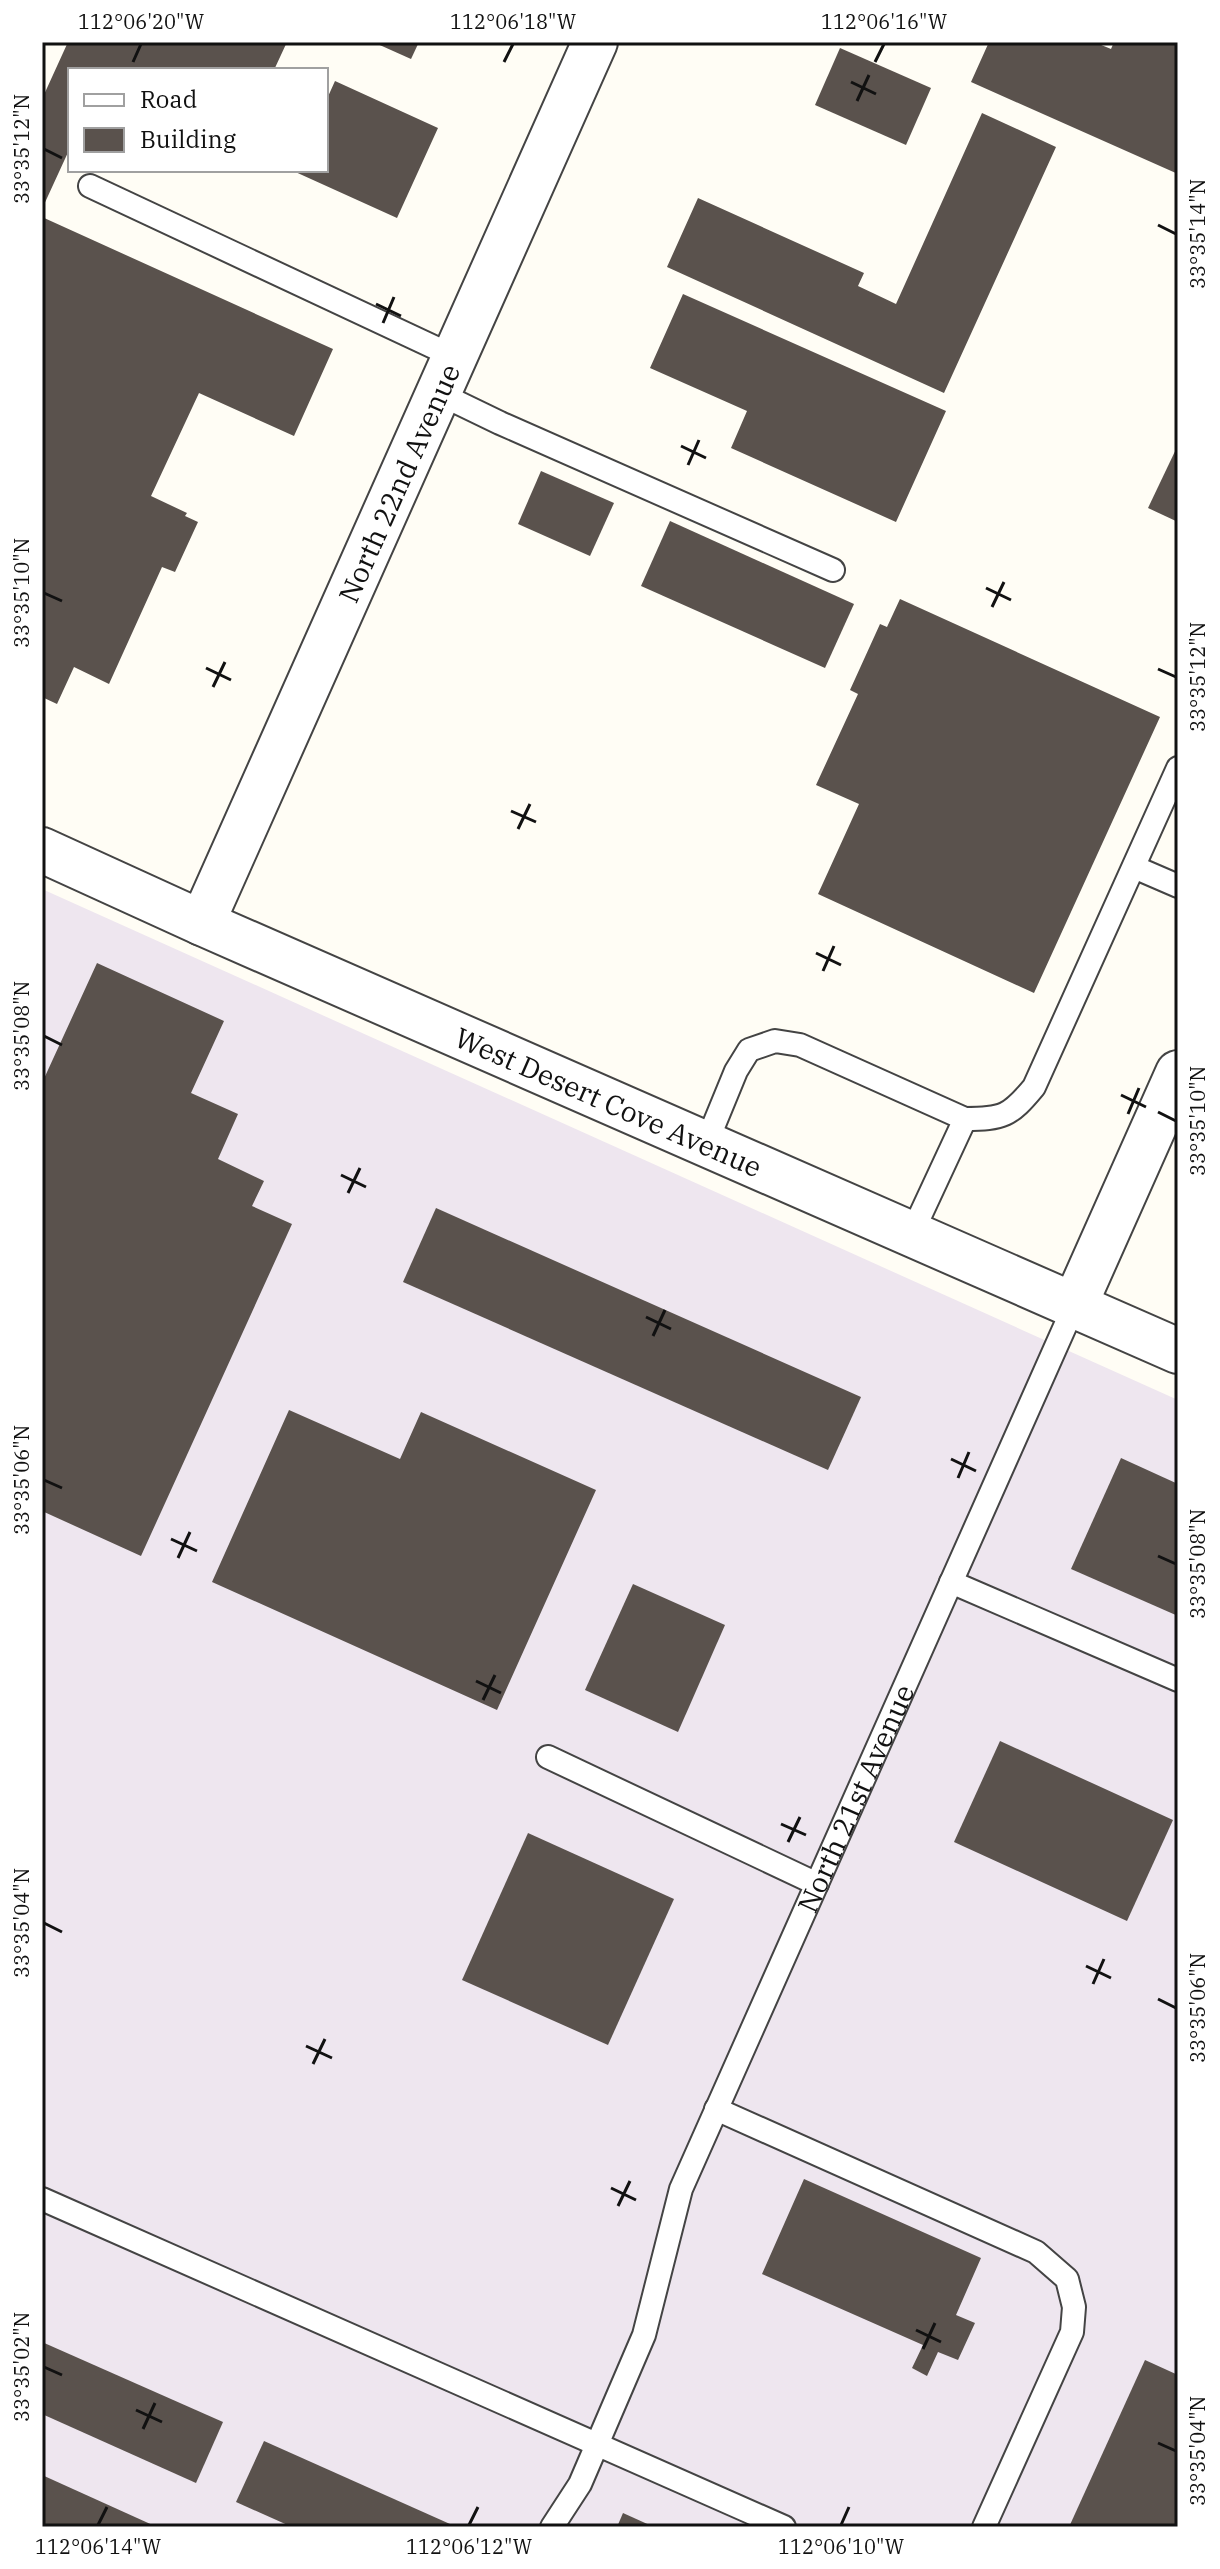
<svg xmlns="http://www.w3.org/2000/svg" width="1220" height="2569" font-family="'IBM Plex Serif',serif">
<rect width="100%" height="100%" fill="#fffdf5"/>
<path fill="#eee6ef" d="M42 889 1178 1400V2527H42Z"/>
<g fill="#5a524d">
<path d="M68 42H287L274 70H70V148L42 209V99Z"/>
<path d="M373 42H419L411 59Z"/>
<path d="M989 42H1094L1111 49 1114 42H1178V174L971 82Z"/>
<path d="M840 48 931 88 906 145 815 105Z"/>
<path d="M335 81 438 128 397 218 291 170H326V101Z"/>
<path d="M982 113 1056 147 944 393 667 267 698 198 864 273 858 286 896 304Z"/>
<path d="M42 217 333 349 294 436 199 393 151 496 187 513 185 516 198 522 175 572 162 567 109 684 74 667 57 704 42 697Z"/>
<path d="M683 294 946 411 896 522 731 448 747 411 650 368Z"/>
<path d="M1178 445V522L1148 508Z"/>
<path d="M541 471 614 503 590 556 518 524Z"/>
<path d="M670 521 854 604 825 668 641 586Z"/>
<path d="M900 599 1160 717 1034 993 818 894 859 804 816 785 858 694 850 690 880 624 887 627Z"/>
<path d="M97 963 224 1021 191 1093 238 1114 218 1159 264 1181 252 1206 292 1224 141 1556 42 1511V1083Z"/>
<path d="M436 1208 861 1397 828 1470 403 1282Z"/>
<path d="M289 1410 400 1459 421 1412 596 1490 497 1710 212 1582Z"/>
<path d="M1121 1458 1178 1484V1616L1071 1569Z"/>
<path d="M633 1584 725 1625 678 1732 585 1690Z"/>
<path d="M1000 1741 1173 1820 1127 1921 954 1842Z"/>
<path d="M528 1833 674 1899 608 2045 462 1980Z"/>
<path d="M804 2179 981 2258 956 2315 975 2323 958 2360 938 2352 927 2376 912 2368 923 2345 762 2274Z"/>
<path d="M42 2342 223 2422 196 2483 42 2414Z"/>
<path d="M1145 2360 1178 2375V2527H1069Z"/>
<path d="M264 2441 450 2524 449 2527H292L236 2502Z"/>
<path d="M42 2475 157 2527H42Z"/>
<path d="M623 2513 654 2527H617Z"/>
</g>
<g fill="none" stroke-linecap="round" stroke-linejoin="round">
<g stroke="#444" stroke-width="26">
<g id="service">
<path d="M90 186 455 357"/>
<path d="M438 393 500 423 833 570"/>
<path d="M1134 867 1178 886"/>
<path d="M706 1144 736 1071 749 1050 775 1041 800 1045 965 1119C1003 1119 1010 1116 1034 1087L1178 768"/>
<path d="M912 1233 965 1119"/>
<path d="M951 1582 1178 1680"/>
<path d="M548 1757 817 1884"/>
<path d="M716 2109 1036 2252 1067 2279 1074 2307 1072 2332 984 2527"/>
<path d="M42 2199 784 2527"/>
<path id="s1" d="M552 2527 580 2484 644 2335 681 2189 1075 1304"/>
</g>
</g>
<g stroke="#444" stroke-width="48">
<g id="minor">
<path id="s2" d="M42 850 202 923 1178 1351"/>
<path id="s3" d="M202 923 595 42"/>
<path d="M1075 1304 1178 1073"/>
</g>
</g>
<use href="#service" stroke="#fff" stroke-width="22"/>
<use href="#minor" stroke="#fff" stroke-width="44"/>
</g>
<path fill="none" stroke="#111" stroke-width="3" d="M133 62 141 44M504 62 513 44M875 62 884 44M851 82 876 94M857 101 869 75M44 149 62 158M1158 225 1176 234M376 304 401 316M383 323 394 297M681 446 706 458M688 465 699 440M986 588 1011 600M44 593 62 601M992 607 1004 582M206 668 231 680M1158 669 1176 677M213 687 225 662M511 811 536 822M518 829 530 804M816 953 841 965M823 971 834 946M44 1036 62 1045M1121 1095 1146 1107M1158 1112 1176 1121M1128 1114 1139 1088M341 1175 366 1187M348 1193 360 1168M646 1317 671 1329M653 1336 665 1310M951 1459 976 1471M958 1478 969 1452M44 1480 62 1488M171 1539 197 1551M1158 1556 1176 1564M178 1558 190 1532M476 1681 501 1693M483 1700 495 1675M781 1824 806 1835M788 1842 800 1817M44 1923 62 1932M1086 1966 1111 1978M1093 1984 1104 1959M1158 1999 1176 2008M306 2046 332 2058M313 2064 325 2039M611 2188 636 2200M618 2206 630 2181M916 2330 941 2342M923 2349 935 2323M44 2367 62 2375M136 2410 162 2422M143 2429 155 2403M1158 2443 1176 2451M98 2525 107 2507M469 2525 478 2507M841 2525 849 2507"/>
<g text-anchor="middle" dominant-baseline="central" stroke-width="8" stroke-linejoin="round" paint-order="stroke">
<g font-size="28" fill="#111" stroke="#fff">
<text stroke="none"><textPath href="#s3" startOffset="482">North 22nd Avenue</textPath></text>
<text stroke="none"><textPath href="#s2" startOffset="620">West Desert Cove Avenue</textPath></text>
<text stroke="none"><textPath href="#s1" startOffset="792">North 21st Avenue</textPath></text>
</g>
</g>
<rect width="1220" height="2569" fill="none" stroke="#ffffff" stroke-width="88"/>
<rect x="68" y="68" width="260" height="104" fill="#ffffff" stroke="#a0a0a0" stroke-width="2"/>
<rect x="84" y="94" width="40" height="12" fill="#ffffff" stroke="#a0a0a0" stroke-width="2"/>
<text x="140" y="108" font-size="24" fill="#111111">Road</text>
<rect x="84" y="128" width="40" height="24" fill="#5a524d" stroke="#a0a0a0" stroke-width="2"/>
<text x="140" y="148" font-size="24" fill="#111111">Building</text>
<rect x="44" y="44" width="1132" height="2481" fill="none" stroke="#111" stroke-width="3"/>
<g font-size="20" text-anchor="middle" fill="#111">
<text x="141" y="29">112°06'20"W</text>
<text x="513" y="29">112°06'18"W</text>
<text x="884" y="29">112°06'16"W</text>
<text transform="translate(22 149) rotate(-90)" y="7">33°35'12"N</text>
<text transform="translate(1198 234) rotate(-90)" y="7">33°35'14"N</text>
<text transform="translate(22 593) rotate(-90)" y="7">33°35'10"N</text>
<text transform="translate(1198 677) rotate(-90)" y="7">33°35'12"N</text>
<text transform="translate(22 1036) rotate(-90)" y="7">33°35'08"N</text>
<text transform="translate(1198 1121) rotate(-90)" y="7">33°35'10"N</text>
<text transform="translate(22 1480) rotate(-90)" y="7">33°35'06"N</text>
<text transform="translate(1198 1564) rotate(-90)" y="7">33°35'08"N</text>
<text transform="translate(22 1923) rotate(-90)" y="7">33°35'04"N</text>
<text transform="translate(1198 2008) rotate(-90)" y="7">33°35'06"N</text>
<text transform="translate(22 2367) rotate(-90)" y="7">33°35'02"N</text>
<text transform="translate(1198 2451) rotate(-90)" y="7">33°35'04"N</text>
<text x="98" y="2554">112°06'14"W</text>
<text x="469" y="2554">112°06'12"W</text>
<text x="841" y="2554">112°06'10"W</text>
</g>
</svg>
